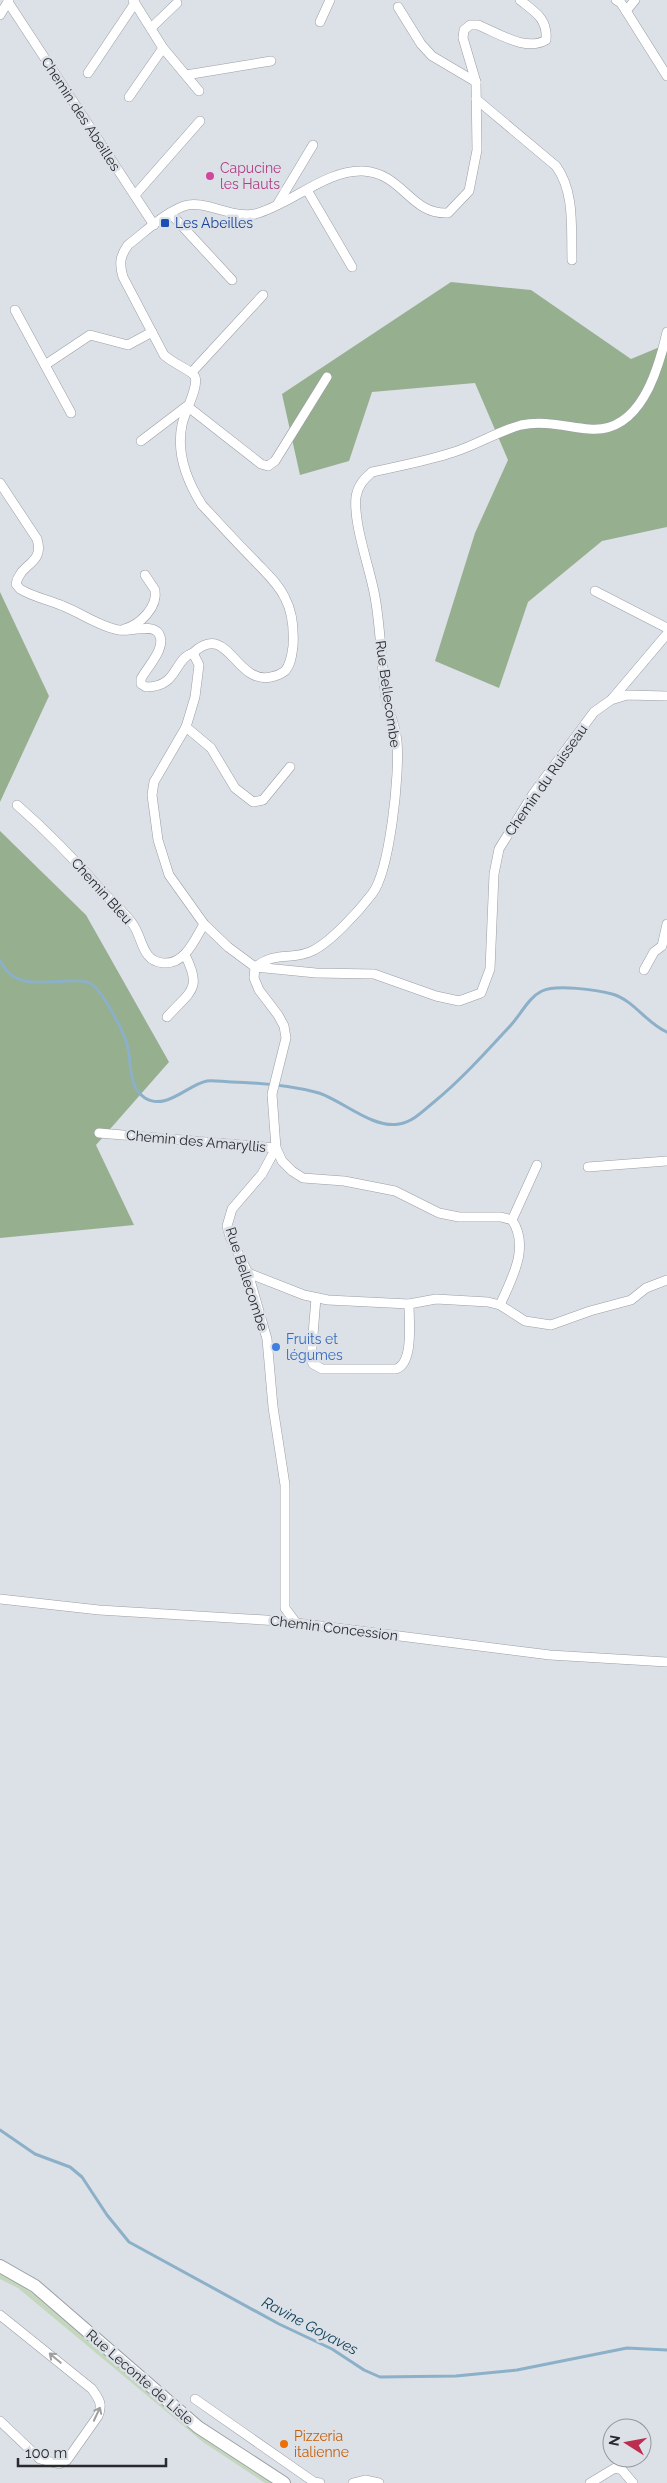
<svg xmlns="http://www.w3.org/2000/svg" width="667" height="2483" font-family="Raleway,sans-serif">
<rect width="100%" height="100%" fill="#dce0e7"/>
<path fill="#c3d7bd" d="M0 2272 46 2302 274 2483H265L203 2442 18 2288 0 2279Z"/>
<g fill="#96af8f">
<path d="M451 282 531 290 631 359 667 344V527L602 541 528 602 499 688 435 661 475 533 508 460 475 383 372 392 349 461 300 475 282 394Z"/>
<path d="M0 592 49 696 0 802Z"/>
<path d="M0 831 86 915 169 1062 96 1145 134 1225 0 1238Z"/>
</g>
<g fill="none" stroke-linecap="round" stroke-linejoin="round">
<g stroke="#8bb0c8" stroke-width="3">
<path d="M0 960C18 1002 75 969 94 986 105 996 122 1029 127 1044 132 1061 127 1086 145 1098 166 1111 187 1085 207 1081 214 1080 224 1082 232 1082 261 1083 290 1085 319 1093 343 1101 373 1129 399 1124 413 1122 424 1110 434 1102 462 1079 487 1051 511 1025 521 1014 529 997 542 991 556 984 597 990 612 994 634 1000 647 1024 667 1032"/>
<path d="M0 2130 35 2154 70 2167 82 2177 107 2215 129 2242 279 2324 332 2349 364 2370 380 2377 456 2376 517 2370 627 2348 667 2350"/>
</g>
<g stroke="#9b9ea5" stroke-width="10">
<g id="minor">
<path d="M133 0 163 48 199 91"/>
<path d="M616 0 621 3 667 76"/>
<path d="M8 2 154 225"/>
<path d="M398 7 421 44 432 56 476 82"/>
<path d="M626 11 635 0"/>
<path d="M0 15 9 0"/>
<path d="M320 22 330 0"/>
<path d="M151 28 177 3"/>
<path d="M88 73 135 3"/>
<path d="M186 75 271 61"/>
<path d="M129 97 163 48"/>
<path d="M476 99 556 166C575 192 571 228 572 260"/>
<path d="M307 190 352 267"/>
<path d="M135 195 200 121"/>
<path d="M277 205 313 145"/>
<path d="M170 213 232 280"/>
<path d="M15 310 71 413"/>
<path d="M45 365 90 335 128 345 152 332"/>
<path d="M192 372 263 295"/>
<path d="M141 441 187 406 261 464 268 466 275 461 327 377"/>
<path d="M0 483 37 539C45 564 20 563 16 584L20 589C33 597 49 600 63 606 81 613 100 627 119 630 129 632 153 623 159 634 167 648 147 667 141 679V684L146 687C179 687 173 659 193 653L199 665 195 697 186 727 154 782 152 795 158 840 169 875 204 924 228 947 255 967 316 973 374 974 436 996 459 1001 481 993 490 969 494 874 499 849 533 794 594 712 611 700 627 695 667 696"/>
<path d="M595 591 667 628"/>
<path d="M124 629C140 625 158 607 155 590L145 575"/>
<path d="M193 653C228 620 235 685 271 677 276 676 281 674 285 671 291 664 292 654 293 646 294 630 293 613 285 598 278 583 265 572 254 560 236 542 219 523 202 505 187 481 176 453 182 425 184 413 199 387 195 377 193 371 172 363 164 355L123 277C119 264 120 256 128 245 145 232 163 214 184 206 204 199 232 219 255 214 290 205 327 169 363 171 403 173 410 215 448 213L469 191 477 150 476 82 463 38 464 30 470 25H478C498 33 526 52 546 40 548 19 535 12 520 0"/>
<path d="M612 699 667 634"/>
<path d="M186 727 211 748 235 788 253 802 263 800 290 767"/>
<path d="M17 805C48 832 76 861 103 892 112 902 124 912 132 923 143 937 141 961 163 963 185 965 195 939 204 924"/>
<path d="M644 970 654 952 662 946 667 924"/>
<path d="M167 1017C190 991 203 990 185 955"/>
<path d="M99 1133 276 1148 282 1161 292 1171 303 1178 344 1181 395 1191 439 1213 459 1217H501L512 1220C530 1247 512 1278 500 1305"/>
<path d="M588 1167 667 1161"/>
<path d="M512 1220 537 1165"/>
<path d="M248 1273 304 1295 328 1300 409 1304 436 1299 488 1302 500 1305 525 1321 551 1325 590 1311 631 1300 646 1288 667 1280"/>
<path d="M316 1298 311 1359 313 1364 322 1369H396C414 1363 409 1321 409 1304"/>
<path d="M0 1599 99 1610 281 1621 550 1655 667 1662"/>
<path d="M296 1623 285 1608V1485L273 1407 267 1339 248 1273 230 1237 227 1226 232 1209 262 1174 276 1148 272 1094 286 1038 284 1026 278 1015 259 990 254 978 255 967C278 950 291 961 312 951 331 942 359 911 372 894 390 871 400 772 397 742 396 727 389 713 386 698 381 665 381 630 375 597 370 568 353 524 356 497 358 485 364 479 372 472 399 466 427 461 454 452 477 445 498 431 521 425 544 420 567 427 589 429 640 434 658 371 667 332"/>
<path d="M0 2315 92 2389C99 2399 103 2404 98 2416L67 2460 59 2464 40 2459 0 2421"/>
<path d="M195 2399 314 2482 320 2483"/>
<path d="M353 2483 365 2480 379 2483"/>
<path d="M590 2483 615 2468 622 2470 633 2483"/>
</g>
</g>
<g stroke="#9b9ea5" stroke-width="14">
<path id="secondary" d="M0 2266 35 2286 198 2427 284 2483"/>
</g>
<use href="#minor" stroke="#fff" stroke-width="9"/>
<use href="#secondary" stroke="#fff" stroke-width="12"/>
</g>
<defs><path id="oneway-shaft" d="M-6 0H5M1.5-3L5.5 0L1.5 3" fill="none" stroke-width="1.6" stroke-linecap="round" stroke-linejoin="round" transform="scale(1.25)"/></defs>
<g stroke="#9f9fa0">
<use href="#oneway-shaft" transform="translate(55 2358) rotate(-140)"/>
<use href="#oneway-shaft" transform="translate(97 2414) rotate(-65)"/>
</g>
<circle fill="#d1479c" stroke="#dce0e7" stroke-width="2" cx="210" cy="176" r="5"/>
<rect fill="#1a4fb4" stroke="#dce0e7" stroke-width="2" x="160" y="218" width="10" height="10" rx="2.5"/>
<circle fill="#3f7fe0" stroke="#dce0e7" stroke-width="2" cx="276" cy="1347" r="5"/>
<circle fill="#e8710a" stroke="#dce0e7" stroke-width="2" cx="284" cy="2444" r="5"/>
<g text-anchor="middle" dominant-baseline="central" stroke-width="5" stroke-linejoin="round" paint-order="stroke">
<g font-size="14" fill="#292a2d" stroke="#dce0e7">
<text transform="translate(81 114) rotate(57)">Chemin des Abeilles</text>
<text transform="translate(388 694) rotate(82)">Rue Bellecombe</text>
<text transform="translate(546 780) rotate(-55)">Chemin du Ruisseau</text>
<text transform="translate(102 891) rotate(48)">Chemin Bleu</text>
<text transform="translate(196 1141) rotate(5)">Chemin des Amaryllis</text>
<text transform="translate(247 1279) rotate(72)">Rue Bellecombe</text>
<text transform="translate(334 1628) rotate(7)">Chemin Concession</text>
<text transform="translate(140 2377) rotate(41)">Rue Leconte de Lisle</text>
</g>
<g font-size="14" fill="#b23c85" stroke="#dce0e7" text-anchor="start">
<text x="220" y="168">Capucine<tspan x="220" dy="16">les Hauts</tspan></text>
</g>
<g font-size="14" fill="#164399" stroke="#dce0e7" text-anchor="start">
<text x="175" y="223">Les Abeilles</text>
</g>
<g font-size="14" fill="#366cbe" stroke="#dce0e7" text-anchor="start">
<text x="286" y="1339">Fruits et<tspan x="286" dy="16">légumes</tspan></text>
</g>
<g font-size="14" fill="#c56008" stroke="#dce0e7" text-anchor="start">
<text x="294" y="2436">Pizzeria<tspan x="294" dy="16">italienne</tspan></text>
</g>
<g font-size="15" font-style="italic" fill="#0b3d56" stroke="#dce0e7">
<text transform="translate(310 2326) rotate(28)">Ravine Goyaves</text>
</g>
</g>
<g transform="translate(627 2443) rotate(281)"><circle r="24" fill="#dce0e7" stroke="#94979d"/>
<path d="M0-4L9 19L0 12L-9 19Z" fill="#bd2d4f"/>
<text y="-8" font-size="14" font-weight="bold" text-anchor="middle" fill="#292a2d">N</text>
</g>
<path d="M18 2458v8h148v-8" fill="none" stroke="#292a2d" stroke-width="2.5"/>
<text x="25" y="2458" font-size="15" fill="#292a2d" stroke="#dce0e7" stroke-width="4" paint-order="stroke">100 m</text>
</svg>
